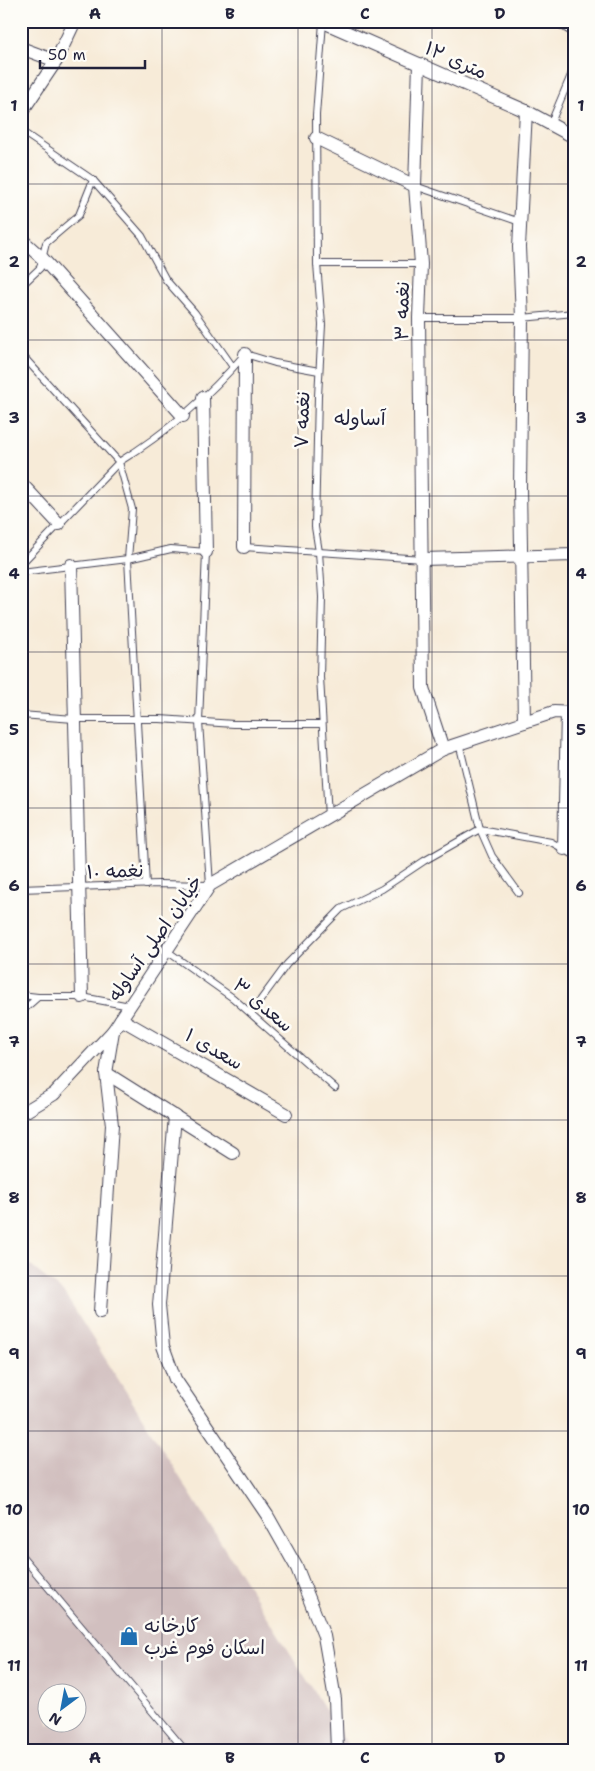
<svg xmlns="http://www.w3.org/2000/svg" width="595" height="1771" font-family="'Shantell Sans','Playpen Sans Arabic',sans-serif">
<rect width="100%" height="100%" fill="#fdfcf7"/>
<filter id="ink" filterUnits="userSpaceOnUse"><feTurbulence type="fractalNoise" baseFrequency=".02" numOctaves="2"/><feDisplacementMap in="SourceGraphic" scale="10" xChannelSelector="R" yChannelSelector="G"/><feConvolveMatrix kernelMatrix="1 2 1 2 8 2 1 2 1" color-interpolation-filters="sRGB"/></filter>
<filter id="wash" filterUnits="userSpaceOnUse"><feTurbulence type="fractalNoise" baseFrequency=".0096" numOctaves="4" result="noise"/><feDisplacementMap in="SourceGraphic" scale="20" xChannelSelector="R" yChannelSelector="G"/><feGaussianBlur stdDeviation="1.12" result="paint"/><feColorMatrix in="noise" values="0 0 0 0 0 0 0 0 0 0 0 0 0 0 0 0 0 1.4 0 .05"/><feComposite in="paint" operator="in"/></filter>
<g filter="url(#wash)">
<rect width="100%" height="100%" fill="#f7ebd8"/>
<path fill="#d1bfbf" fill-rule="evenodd" d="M21 1258 64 1293 351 1750H21ZM48 1694H78V1724H48Z"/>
</g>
<g filter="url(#ink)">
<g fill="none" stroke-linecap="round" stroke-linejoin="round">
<g stroke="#424053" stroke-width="8">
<g id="service">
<path d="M323 22 316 115 317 264 322 325 318 396 315 527 319 552 322 597 320 677 328 817"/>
<path d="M550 125 574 68"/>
<path d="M21 131 93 180 142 236 166 280 195 313 233 367"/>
<path d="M415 186 520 222"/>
<path d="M317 264H421"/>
<path d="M21 286 40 268 46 243 79 215 93 180"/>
<path d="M419 318H522L574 313"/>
<path d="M21 354 119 462 21 564"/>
<path d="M244 547 423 559"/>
<path d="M21 572 128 559 171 549 206 552 199 722 210 885 158 884 21 889"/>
<path d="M21 715 74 719H160L234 724H322"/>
<path d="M146 885 128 559 132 509 119 462C166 433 209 396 245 354L275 363 319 371"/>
<path d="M519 893 492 856 480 829 551 842 574 855"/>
<path d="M167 951 233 998 335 1088"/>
<path d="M21 995 38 997"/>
<path d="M21 1012 38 997H82L130 1006"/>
<path d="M251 1013 287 964 341 909 382 889 424 861 480 829 459 743"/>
<path d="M21 1555 184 1749"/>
</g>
</g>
<g stroke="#424053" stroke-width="14">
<g id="minor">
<path d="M321 21 526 111 574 137"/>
<path d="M560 21 574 30"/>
<path d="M21 48 56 61"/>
<path d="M419 64 415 186 421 264 419 318 423 688 443 749 554 712 574 713"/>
<path d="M21 113 56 61 75 21"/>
<path d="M316 138 415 186"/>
<path d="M21 239 43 259 183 416"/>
<path d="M203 397 206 552"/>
<path d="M21 483 59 524"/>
<path d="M244 547 245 354"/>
<path d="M423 559 574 555"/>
<path d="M71 565 82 997"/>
<path d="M524 722 520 488 522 318 519 247 526 111"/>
<path d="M564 849 567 713"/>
<path d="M121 1019 286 1114"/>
<path d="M106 1073 233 1153"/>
<path d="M21 1114 54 1094 113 1031 210 885 443 749"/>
<path d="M175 1116 159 1305 163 1346 175 1379 267 1515 297 1568 324 1636 335 1699 337 1750"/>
<path d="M100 1312 112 1125 106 1073 113 1031"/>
</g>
</g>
<use href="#service" stroke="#fff" stroke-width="6"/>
<use href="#minor" stroke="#fff" stroke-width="12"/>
</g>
</g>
<path fill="none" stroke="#22223b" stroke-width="1" stroke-opacity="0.55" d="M162 21V1750M298 21V1750M432 21V1750M21 184H574M21 340H574M21 496H574M21 652H574M21 808H574M21 964H574M21 1120H574M21 1276H574M21 1431H574M21 1588H574"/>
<defs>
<g id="shop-bare" transform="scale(1.5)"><path d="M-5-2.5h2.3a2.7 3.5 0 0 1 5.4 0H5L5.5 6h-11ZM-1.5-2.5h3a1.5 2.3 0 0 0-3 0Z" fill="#1f6fb2" stroke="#fdfcf7" stroke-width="2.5" paint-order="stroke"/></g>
</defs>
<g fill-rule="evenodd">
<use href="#shop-bare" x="129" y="1636"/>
</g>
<g text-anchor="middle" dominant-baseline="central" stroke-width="5" stroke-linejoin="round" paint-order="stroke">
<g font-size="19" fill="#22223b" stroke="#fdfcf7">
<text transform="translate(456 60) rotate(24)">۱۲ متری</text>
<text transform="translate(402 311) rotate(-89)">نغمه ۳</text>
<text transform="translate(302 420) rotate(-88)">نغمه ۷</text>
<text transform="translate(115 871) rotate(-2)">نغمه ۱۰</text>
<text transform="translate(155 938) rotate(-55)">خیابان اصلی آساوله</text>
<text transform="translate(263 1005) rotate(40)">سعدی ۳</text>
<text transform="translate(214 1049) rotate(30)">سعدی ۱</text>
</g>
<g font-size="19" fill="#22223b" stroke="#fdfcf7" text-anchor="start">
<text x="144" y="1625">کارخانه<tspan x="144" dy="22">اسکان فوم غرب</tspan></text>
</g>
<g font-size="20" fill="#22223b" stroke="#fdfcf7">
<text x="360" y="418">آساوله</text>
</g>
</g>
<rect width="595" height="1771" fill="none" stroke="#fdfcf7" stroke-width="55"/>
<g transform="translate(62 1708) rotate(212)"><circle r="24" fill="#fdfcf7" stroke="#a5a5ac"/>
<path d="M0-4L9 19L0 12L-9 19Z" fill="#1f6fb2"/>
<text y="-8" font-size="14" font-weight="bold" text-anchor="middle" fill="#22223b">N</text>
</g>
<path d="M40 60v8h105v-8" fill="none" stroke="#22223b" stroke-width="2.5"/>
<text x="48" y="60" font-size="15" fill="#22223b" stroke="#fdfcf7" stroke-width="4" paint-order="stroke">50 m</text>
<rect x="28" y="28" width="540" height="1716" fill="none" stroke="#22223b" stroke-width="2"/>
<g font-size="16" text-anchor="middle" font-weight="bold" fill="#22223b">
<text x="95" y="19">A</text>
<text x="230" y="19">B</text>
<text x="365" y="19">C</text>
<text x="500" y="19">D</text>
<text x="14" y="111">1</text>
<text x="581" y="111">1</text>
<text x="14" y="267">2</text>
<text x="581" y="267">2</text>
<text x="14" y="423">3</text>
<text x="581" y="423">3</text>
<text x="14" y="579">4</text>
<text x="581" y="579">4</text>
<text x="14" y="735">5</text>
<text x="581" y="735">5</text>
<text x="14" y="891">6</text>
<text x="581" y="891">6</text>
<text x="14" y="1047">7</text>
<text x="581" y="1047">7</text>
<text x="14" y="1203">8</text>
<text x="581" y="1203">8</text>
<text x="14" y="1359">9</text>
<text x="581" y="1359">9</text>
<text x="14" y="1515">10</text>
<text x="581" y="1515">10</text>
<text x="14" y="1671">11</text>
<text x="581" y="1671">11</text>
<text x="95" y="1763">A</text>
<text x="230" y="1763">B</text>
<text x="365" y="1763">C</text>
<text x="500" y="1763">D</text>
</g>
</svg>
